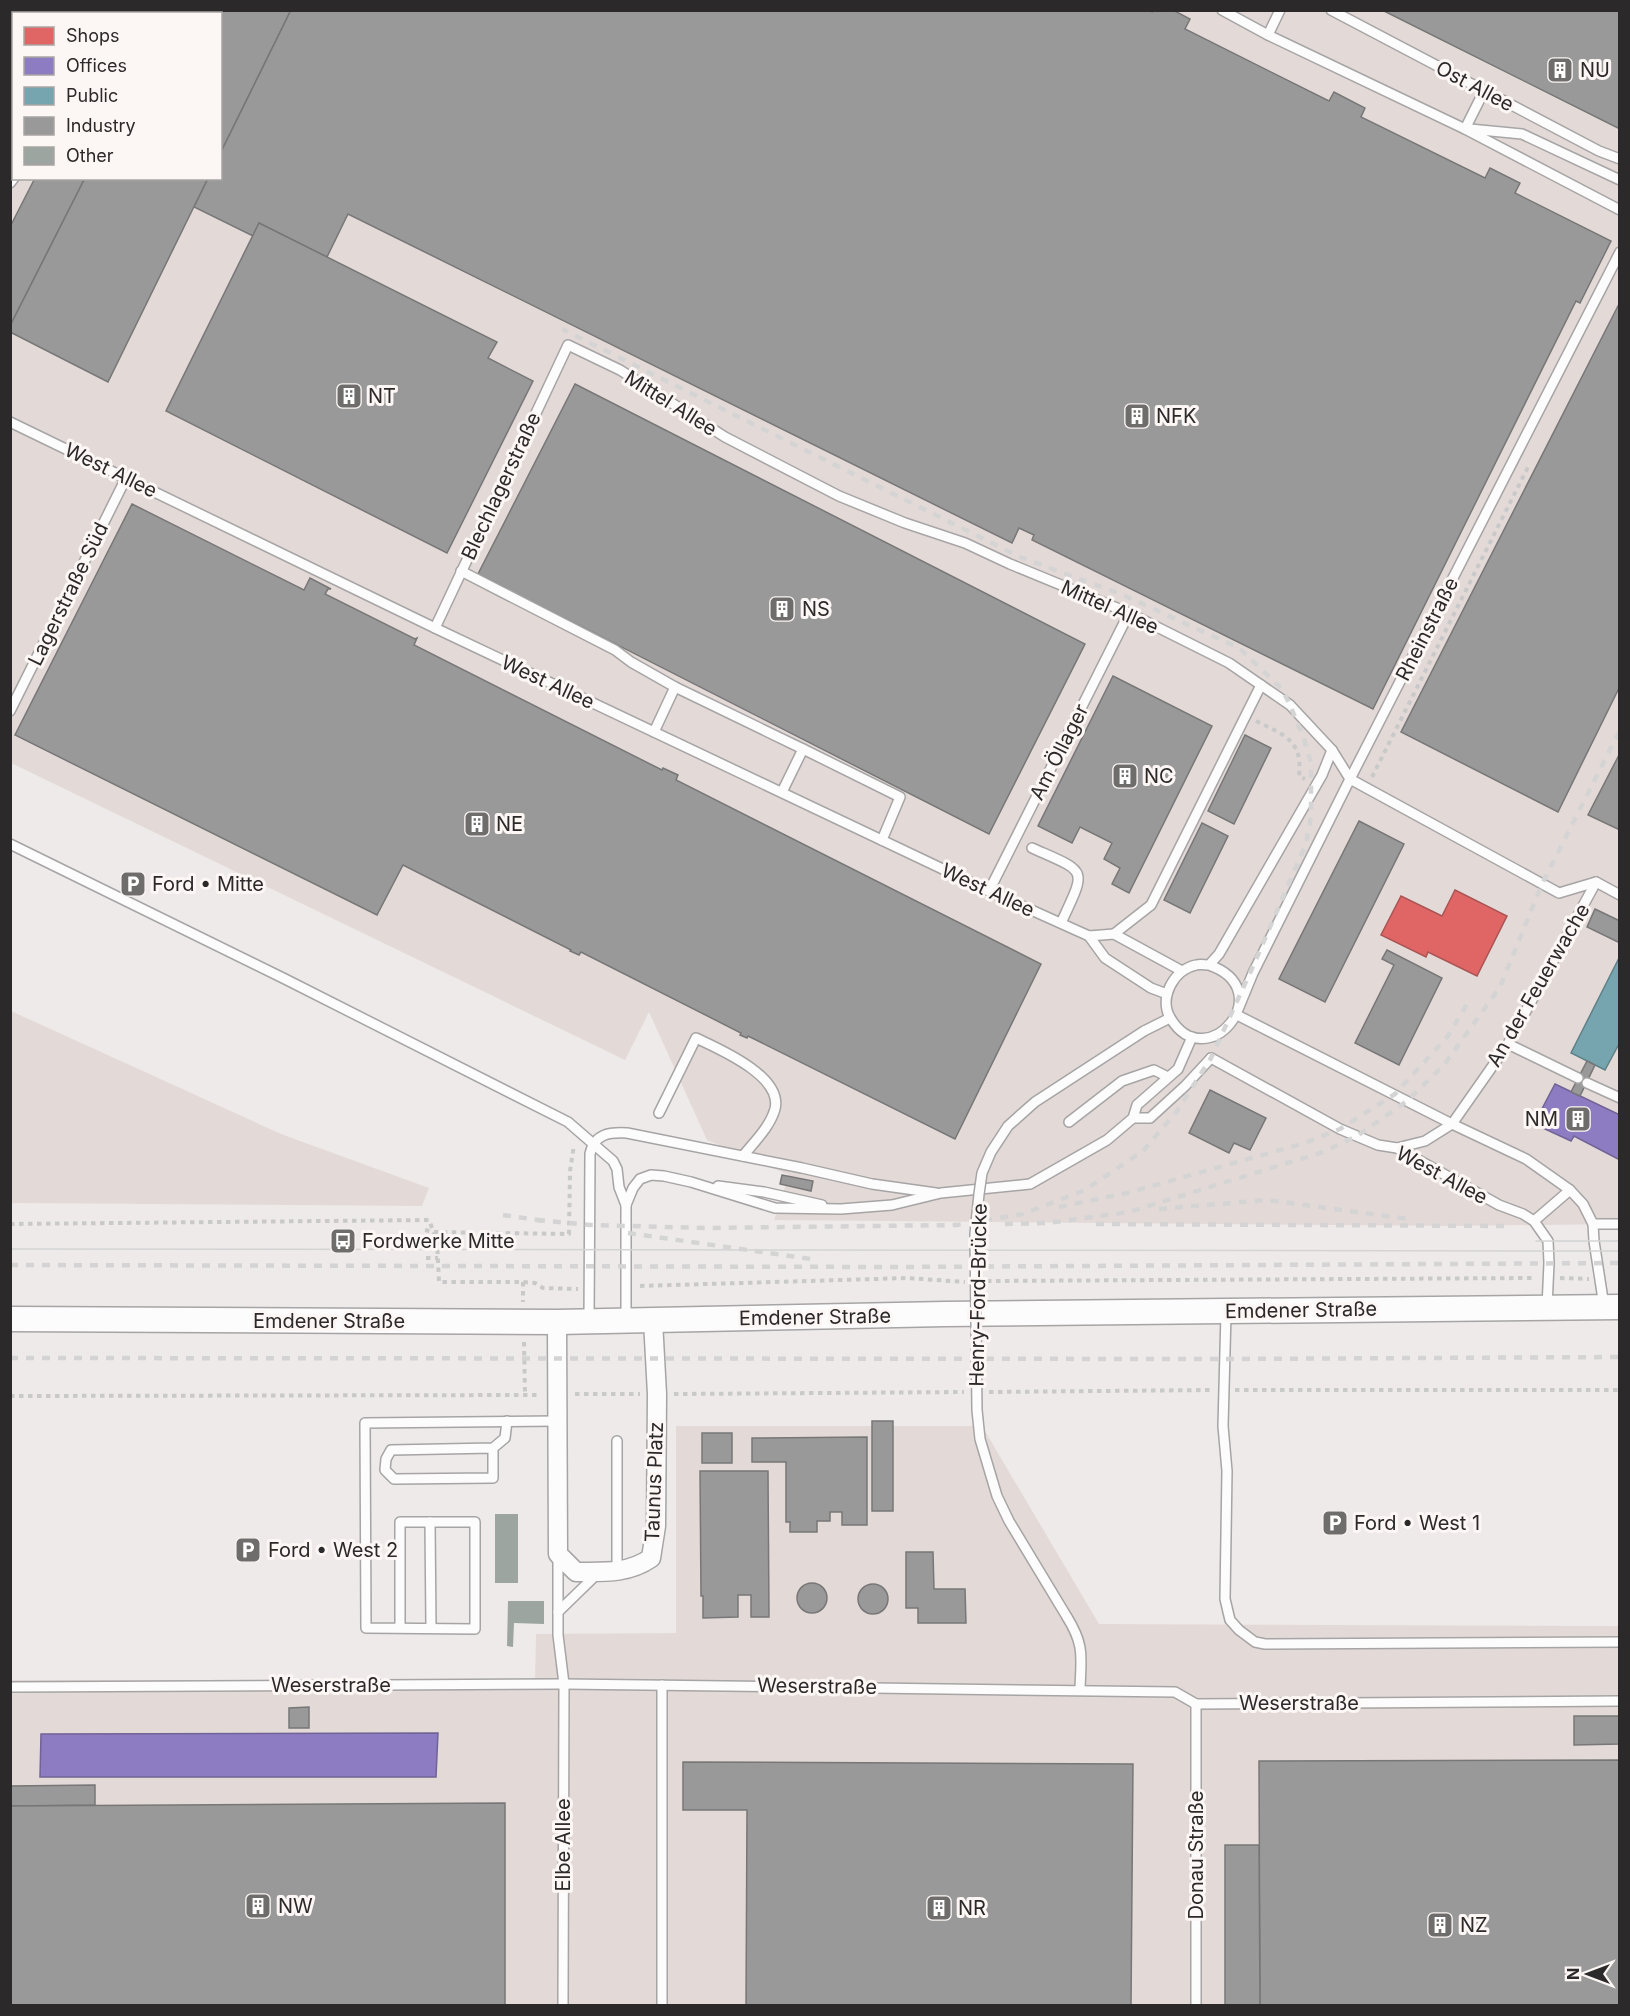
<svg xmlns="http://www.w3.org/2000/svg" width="1630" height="2016" font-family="Inter,sans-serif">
<rect width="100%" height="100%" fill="#eeeae9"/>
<g fill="#e3dad8" fill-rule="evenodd">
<path d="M10 11H1619V1224L1452 1226 774 1220 789 1175 707 1140 649 1012 625 1060 11 763ZM14 14H220V178H14Z"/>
<path d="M11 1011 281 1134 429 1188 422 1206 11 1203Z"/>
<path d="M676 1426H982L1099 1624 1619 1626V2005H11L10 1680H535L536 1634 676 1633Z"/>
</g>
<path fill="#e06666" stroke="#aa5454" stroke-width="1.5" d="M1455 890 1507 916 1477 976 1428 952 1426 957 1381 935 1401 896 1442 916Z"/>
<g fill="#8e7cc3" stroke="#706395" stroke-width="1.5">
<path d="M1555 1084 1620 1115V1160L1574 1136 1571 1141 1534 1124Z"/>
<path d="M438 1733 436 1777H40L41 1734Z"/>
</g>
<path fill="#76a5af" stroke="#608087" stroke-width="1.5" d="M1620 956V1042L1605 1070 1571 1053Z"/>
<g fill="#999" stroke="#787777" stroke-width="1.5">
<path d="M10 10H91L89 14H14V161L10 167Z"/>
<path d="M118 10H169L168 14H117Z"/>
<path d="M169 10H291L220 154V14H168Z"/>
<path d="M291 10H1149L1152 12 1153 10H1173L1190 19 1185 29 1329 101 1334 92 1365 108 1361 117 1485 178 1490 168 1520 183 1515 193 1611 241 1580 303 1576 301 1373 709 1032 540 1034 535 1019 528 1012 543 348 214 327 257 259 223 253 236 194 207 208 178H220V154Z"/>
<path d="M1382 10H1620V129Z"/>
<path d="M35 178H85L10 326V227Z"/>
<path d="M85 178H208L108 382 10 332V326Z"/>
<path d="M259 223 497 342 488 358 533 381 447 553 166 411Z"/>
<path d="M1620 302V686L1558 812 1401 732Z"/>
<path d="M575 384 1085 644 989 834 478 574Z"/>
<path d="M132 504 304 590 310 578 331 589H328L325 594 415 639 417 638 414 645 662 770 663 768 678 775 676 780 1041 964 955 1139 748 1036 747 1038 740 1035 741 1033 581 952 579 955 570 951 571 950 403 865 377 915 15 735Z"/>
<path d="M1113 676 1212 726 1129 893 1112 884 1120 868 1104 859 1112 843 1080 827 1072 843 1038 826Z"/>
<path d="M1245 735 1271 748 1234 824 1208 811Z"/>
<path d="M1620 753V830L1588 815Z"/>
<path d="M1359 821 1404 844 1325 1002 1279 979Z"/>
<path d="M1202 823 1228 836 1190 913 1164 900Z"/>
<path d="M1595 909 1620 921V943L1587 927Z"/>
<path d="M1387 950 1442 978 1399 1065 1355 1043 1394 965 1382 959Z"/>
<path d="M1587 1061 1595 1065 1580 1096 1571 1092Z"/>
<path d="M1210 1090 1266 1118 1250 1150 1234 1143 1229 1153 1189 1133Z"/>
<path d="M782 1175 813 1181 811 1191 780 1184Z"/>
<rect x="872" y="1421" width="21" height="90"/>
<rect x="702" y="1433" width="30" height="30"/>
<path d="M867 1437V1525H842V1512H830V1521H817V1532H790V1522H786V1462H752V1438Z"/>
<path d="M700 1471H768L769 1617H751V1595H738V1617L703 1618V1596H701Z"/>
<path d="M906 1552H933L934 1589H965L966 1623H918V1608H906Z"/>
<circle cx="812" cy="1598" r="15"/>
<circle cx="873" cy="1599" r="15"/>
<path d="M309 1707V1728H289V1708Z"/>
<path d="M1574 1716H1620V1744L1574 1745Z"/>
<path d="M1620 1760V2006H1260L1259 1761Z"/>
<path d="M683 1762 1133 1764 1131 2006H746L747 1810H683Z"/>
<path d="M95 1785V1805L10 1806V1786Z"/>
<path d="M505 1803V2006H10V1806Z"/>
<path d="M1225 1845H1259L1260 2006H1225Z"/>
</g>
<g fill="#9da5a1">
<rect x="495" y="1514" width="23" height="69"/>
<path d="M508 1601H544V1624L514 1623 513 1647 507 1646Z"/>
</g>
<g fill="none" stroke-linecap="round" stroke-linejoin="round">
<g stroke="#a6a4a4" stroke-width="12">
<g id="service">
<path d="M1222 10 1268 35 1465 129 1620 210"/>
<path d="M1331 10 1599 151 1620 159"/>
<path d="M102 14 103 10"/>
<path d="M1268 35 1280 10"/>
<path d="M1465 129 1484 91"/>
<path d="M1470 129 1522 134 1620 180"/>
<path d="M10 183 14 178"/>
<path d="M10 422 435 628 989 891 1089 936 1114 934 1182 971"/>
<path d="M461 571 615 650 631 662 675 687"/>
<path d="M435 628 568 345 620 370 725 437 839 496 905 523 965 543 1010 564 1129 613 1229 663 1290 705 1332 750 1350 779 1559 893 1596 882 1620 895"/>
<path d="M10 711 126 478"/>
<path d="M654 732 675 687 803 749"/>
<path d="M782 792 803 749 900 797 882 840"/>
<path d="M10 844 285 979 568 1122 613 1161 617 1169 619 1187 626 1205"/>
<path d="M1032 848C1088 873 1087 867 1061 923"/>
<path d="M989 891 1129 613"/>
<path d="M1114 934 1151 905 1261 685"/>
<path d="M1089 936 1105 958 1151 988 1167 994"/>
<path d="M1209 965C1281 990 1207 1077 1171 1019 1158 999 1173 970 1196 965 1200 964 1205 965 1209 965L1219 954 1322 775 1332 750"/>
<path d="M1239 1007 1253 973 1350 779 1620 252"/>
<path d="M1237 1015 1452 1124 1526 1159 1570 1190 1583 1204 1593 1224 1594 1241 1604 1306"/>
<path d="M1144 1031 1170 1018"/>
<path d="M1508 1044 1578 1078"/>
<path d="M1211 1058 1340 1129 1378 1145 1397 1148 1499 1205 1523 1214 1534 1221 1548 1241 1549 1263 1547 1307"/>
<path d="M1587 1083 1620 1098"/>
<path d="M659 1113 696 1038C719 1049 783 1076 775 1109 770 1127 754 1142 743 1156"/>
<path d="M1133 1118H1150L1185 1086 1211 1058"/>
<path d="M1069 1122 1122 1081 1154 1070 1168 1077"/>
<path d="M1397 1148 1425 1141 1452 1124 1508 1044 1596 882"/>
<path d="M718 1186 764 1192 822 1205"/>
<path d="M1534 1221 1570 1190"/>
<path d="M1593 1224H1620"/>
<path d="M1226 1313 1223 1426 1227 1471 1225 1599 1230 1620 1239 1630 1255 1642 1265 1644 1620 1642"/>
<path d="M626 1319V1205L633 1188 640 1179 651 1175 664 1176 691 1182 775 1208 841 1209 892 1205 941 1193 1030 1184 1107 1140 1133 1118 1137 1105 1178 1069 1192 1037"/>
<path d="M589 1320 590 1154C594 1134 609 1132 627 1133L802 1168 872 1184 936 1193"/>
<path d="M617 1441V1572"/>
<path d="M493 1448V1478L394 1479 385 1470 386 1459 391 1450 493 1448 505 1438 507 1421"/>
<path d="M430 1522 431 1628"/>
<path d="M558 1557V1635L564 1684 563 2006"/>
<path d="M558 1612 597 1574"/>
<path d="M1067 1617C1085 1646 1081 1657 1080 1689"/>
<path d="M400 1628V1522H475V1629L366 1628 365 1423 557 1421"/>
<path d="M662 1685V2006"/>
<path d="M10 1687 564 1684 1175 1692 1196 1704 1620 1701"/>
<path d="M1196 2006V1704"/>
</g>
</g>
<g stroke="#a6a4a4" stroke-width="21">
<path id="minor" d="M557 1322 558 1554 576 1572C603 1572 628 1574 651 1558L656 1526 657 1394 653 1321"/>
</g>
<g stroke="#a6a4a4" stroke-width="27">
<path id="tertiary" d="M10 1319 557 1322 945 1314 1620 1307"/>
</g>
<g stroke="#c9c9c9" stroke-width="4" stroke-dasharray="4.5 4.5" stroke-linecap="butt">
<path d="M1256 721C1284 735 1303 740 1299 776L1305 779"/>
<path d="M1372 777 1529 465"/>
<path d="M10 1224 429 1220 437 1241 439 1282H523L535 1283 543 1288 578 1289"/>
<path d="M425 1230 434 1232 569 1234 570 1171 574 1145"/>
<path d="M426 1258H438"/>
<path d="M1560 1278 1589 1279"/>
<path d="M987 1281 1535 1278"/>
<path d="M523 1282V1302"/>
<path d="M640 1286 908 1278 965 1282"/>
<path d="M524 1342 525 1395"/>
<path d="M1235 1390H1620"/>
<path d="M989 1392 1213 1390"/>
<path d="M575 1394H640"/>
<path d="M674 1394 964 1392"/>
<path d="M10 1396 541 1395"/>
</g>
<use href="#service" stroke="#fcfcfc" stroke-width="9"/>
<use href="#minor" stroke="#fcfcfc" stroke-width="18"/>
<use href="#tertiary" stroke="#fcfcfc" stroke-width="24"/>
<g stroke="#d4d4d4" stroke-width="1.5">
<path d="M1536 1241H1620"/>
<path d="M10 1249 1620 1251"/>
</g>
<g stroke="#d4d4d4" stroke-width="4.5" stroke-dasharray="8 8" stroke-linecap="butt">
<path d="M1059 1207 1127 1193 1305 1143 1340 1129 1395 1094 1448 1036 1470 999"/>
<path d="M1159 1209 1267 1200 1409 1219"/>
<path d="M503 1215 545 1221"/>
<path d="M537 1220 590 1225 705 1228 957 1225 1023 1214 1085 1190 1143 1151 1177 1111 1211 1058 1254 964 1306 844 1311 816V763L1304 739 1290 705 1282 689 1239 648 1123 595 1020 557 562 329"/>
<path d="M1005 1224 1048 1223 1129 1212 1323 1152 1357 1136 1407 1101 1444 1065 1500 987 1542 884 1620 730"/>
<path d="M1096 1224 1507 1226"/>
<path d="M628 1233 818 1260"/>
<path d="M10 1265 896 1267 1620 1263"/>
<path d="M10 1358 1224 1359 1620 1357"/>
</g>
<g stroke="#a6a4a4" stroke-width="12" stroke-linecap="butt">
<path id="service-bridge" d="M1067 1617 1009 1521 997 1496 980 1439 977 1410 975 1234 979 1194 982 1173 991 1152 1008 1126 1035 1102 1144 1031"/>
</g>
<use href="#service-bridge" stroke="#fcfcfc" stroke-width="9"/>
</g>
<defs>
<g id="building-square" transform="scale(1.35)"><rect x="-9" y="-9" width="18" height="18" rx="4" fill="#6f6d6c" stroke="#fcf7f5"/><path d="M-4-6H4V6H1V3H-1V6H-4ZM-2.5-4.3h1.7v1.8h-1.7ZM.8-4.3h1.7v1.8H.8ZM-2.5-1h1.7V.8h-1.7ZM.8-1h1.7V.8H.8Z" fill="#fff"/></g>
<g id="parking-square" transform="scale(1.35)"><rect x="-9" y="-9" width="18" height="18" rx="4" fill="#6f6d6c" stroke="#fcf7f5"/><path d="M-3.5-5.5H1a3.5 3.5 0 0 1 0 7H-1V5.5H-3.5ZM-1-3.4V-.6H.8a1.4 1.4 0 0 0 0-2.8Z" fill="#fff"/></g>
<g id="bus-square" transform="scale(1.35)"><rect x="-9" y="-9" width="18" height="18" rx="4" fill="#6f6d6c" stroke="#fcf7f5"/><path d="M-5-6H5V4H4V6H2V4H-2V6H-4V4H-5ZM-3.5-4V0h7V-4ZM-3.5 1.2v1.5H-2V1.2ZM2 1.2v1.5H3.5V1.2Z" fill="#fff"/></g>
</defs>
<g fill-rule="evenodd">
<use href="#building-square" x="1560" y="70"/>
<use href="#building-square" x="349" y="396"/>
<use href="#building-square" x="1137" y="416"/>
<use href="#building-square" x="782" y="609"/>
<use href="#building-square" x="1125" y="776"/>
<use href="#building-square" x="477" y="824"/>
<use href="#parking-square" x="133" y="884"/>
<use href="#building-square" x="1578" y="1119"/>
<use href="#bus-square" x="343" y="1241"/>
<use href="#parking-square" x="1335" y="1523"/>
<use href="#parking-square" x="248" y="1550"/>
<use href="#building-square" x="258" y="1906"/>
<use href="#building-square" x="939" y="1908"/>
<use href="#building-square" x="1440" y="1925"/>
</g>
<g text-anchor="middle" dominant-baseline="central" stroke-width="6" stroke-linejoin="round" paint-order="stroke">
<g font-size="20" fill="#2b2929" stroke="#fcf7f5" text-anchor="start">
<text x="1580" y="70">NU</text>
<text x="368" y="396">NT</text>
<text x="1156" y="416">NFK</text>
<text x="802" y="609">NS</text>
<text x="1144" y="776">NC</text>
<text x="496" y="824">NE</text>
<text x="152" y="884">Ford • Mitte</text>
<text x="1558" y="1119" text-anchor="end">NM</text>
<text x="362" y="1241">Fordwerke Mitte</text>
<text x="1354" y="1523">Ford • West 1</text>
<text x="268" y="1550">Ford • West 2</text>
<text x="278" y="1906">NW</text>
<text x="958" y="1908">NR</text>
<text x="1460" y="1925">NZ</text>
</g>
<g font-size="20" fill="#2b2929" stroke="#fcf7f5">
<text transform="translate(1475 86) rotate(28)">Ost Allee</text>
<text transform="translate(671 403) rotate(32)">Mittel Allee</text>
<text transform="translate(111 470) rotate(26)">West Allee</text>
<text transform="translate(501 486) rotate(-65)">Blechlagerstraße</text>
<text transform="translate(68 594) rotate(-64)">Lagerstraße Süd</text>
<text transform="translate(1110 607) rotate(24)">Mittel Allee</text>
<text transform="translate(1427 629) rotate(-63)">Rheinstraße</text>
<text transform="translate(548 682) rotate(25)">West Allee</text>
<text transform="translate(1059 752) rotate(-63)">Am Öllager</text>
<text transform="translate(988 890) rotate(25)">West Allee</text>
<text transform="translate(1538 985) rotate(-60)">An der Feuerwache</text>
<text transform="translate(1442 1175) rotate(28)">West Allee</text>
<text transform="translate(978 1295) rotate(-89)">Henry-Ford-Brücke</text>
<text transform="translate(1301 1310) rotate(-1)">Emdener Straße</text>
<text transform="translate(815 1317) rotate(-1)">Emdener Straße</text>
<text x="329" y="1321">Emdener Straße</text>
<text transform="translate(654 1482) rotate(-88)">Taunus Platz</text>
<text x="331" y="1685">Weserstraße</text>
<text transform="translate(817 1686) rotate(1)">Weserstraße</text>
<text x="1299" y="1703">Weserstraße</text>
<text transform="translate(563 1845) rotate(-90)">Elbe Allee</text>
<text transform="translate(1196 1855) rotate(-90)">Donau Straße</text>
</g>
</g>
<rect width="1630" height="2016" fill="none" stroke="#2b2929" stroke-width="24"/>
<rect x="12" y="12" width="210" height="168" fill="#fcf7f5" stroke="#a8a5a3" stroke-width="1.5"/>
<rect x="24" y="27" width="30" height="18" fill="#e06666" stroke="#a8a5a3" stroke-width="1.5"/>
<text x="66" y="42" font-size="18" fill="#2b2929">Shops</text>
<rect x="24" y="57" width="30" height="18" fill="#8e7cc3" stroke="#a8a5a3" stroke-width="1.5"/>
<text x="66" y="72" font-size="18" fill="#2b2929">Offices</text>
<rect x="24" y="87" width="30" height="18" fill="#76a5af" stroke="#a8a5a3" stroke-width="1.5"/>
<text x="66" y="102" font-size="18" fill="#2b2929">Public</text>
<rect x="24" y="117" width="30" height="18" fill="#999999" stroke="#a8a5a3" stroke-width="1.5"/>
<text x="66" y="132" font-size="18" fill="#2b2929">Industry</text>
<rect x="24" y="147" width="30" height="18" fill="#9da5a1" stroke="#a8a5a3" stroke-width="1.5"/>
<text x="66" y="162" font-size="18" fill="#2b2929">Other</text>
<g transform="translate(1588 1974) rotate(270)" stroke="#fcf7f5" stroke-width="4.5" paint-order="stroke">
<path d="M0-4.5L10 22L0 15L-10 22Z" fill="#2b2929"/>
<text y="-9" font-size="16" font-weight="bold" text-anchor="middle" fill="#2b2929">N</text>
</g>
</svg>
